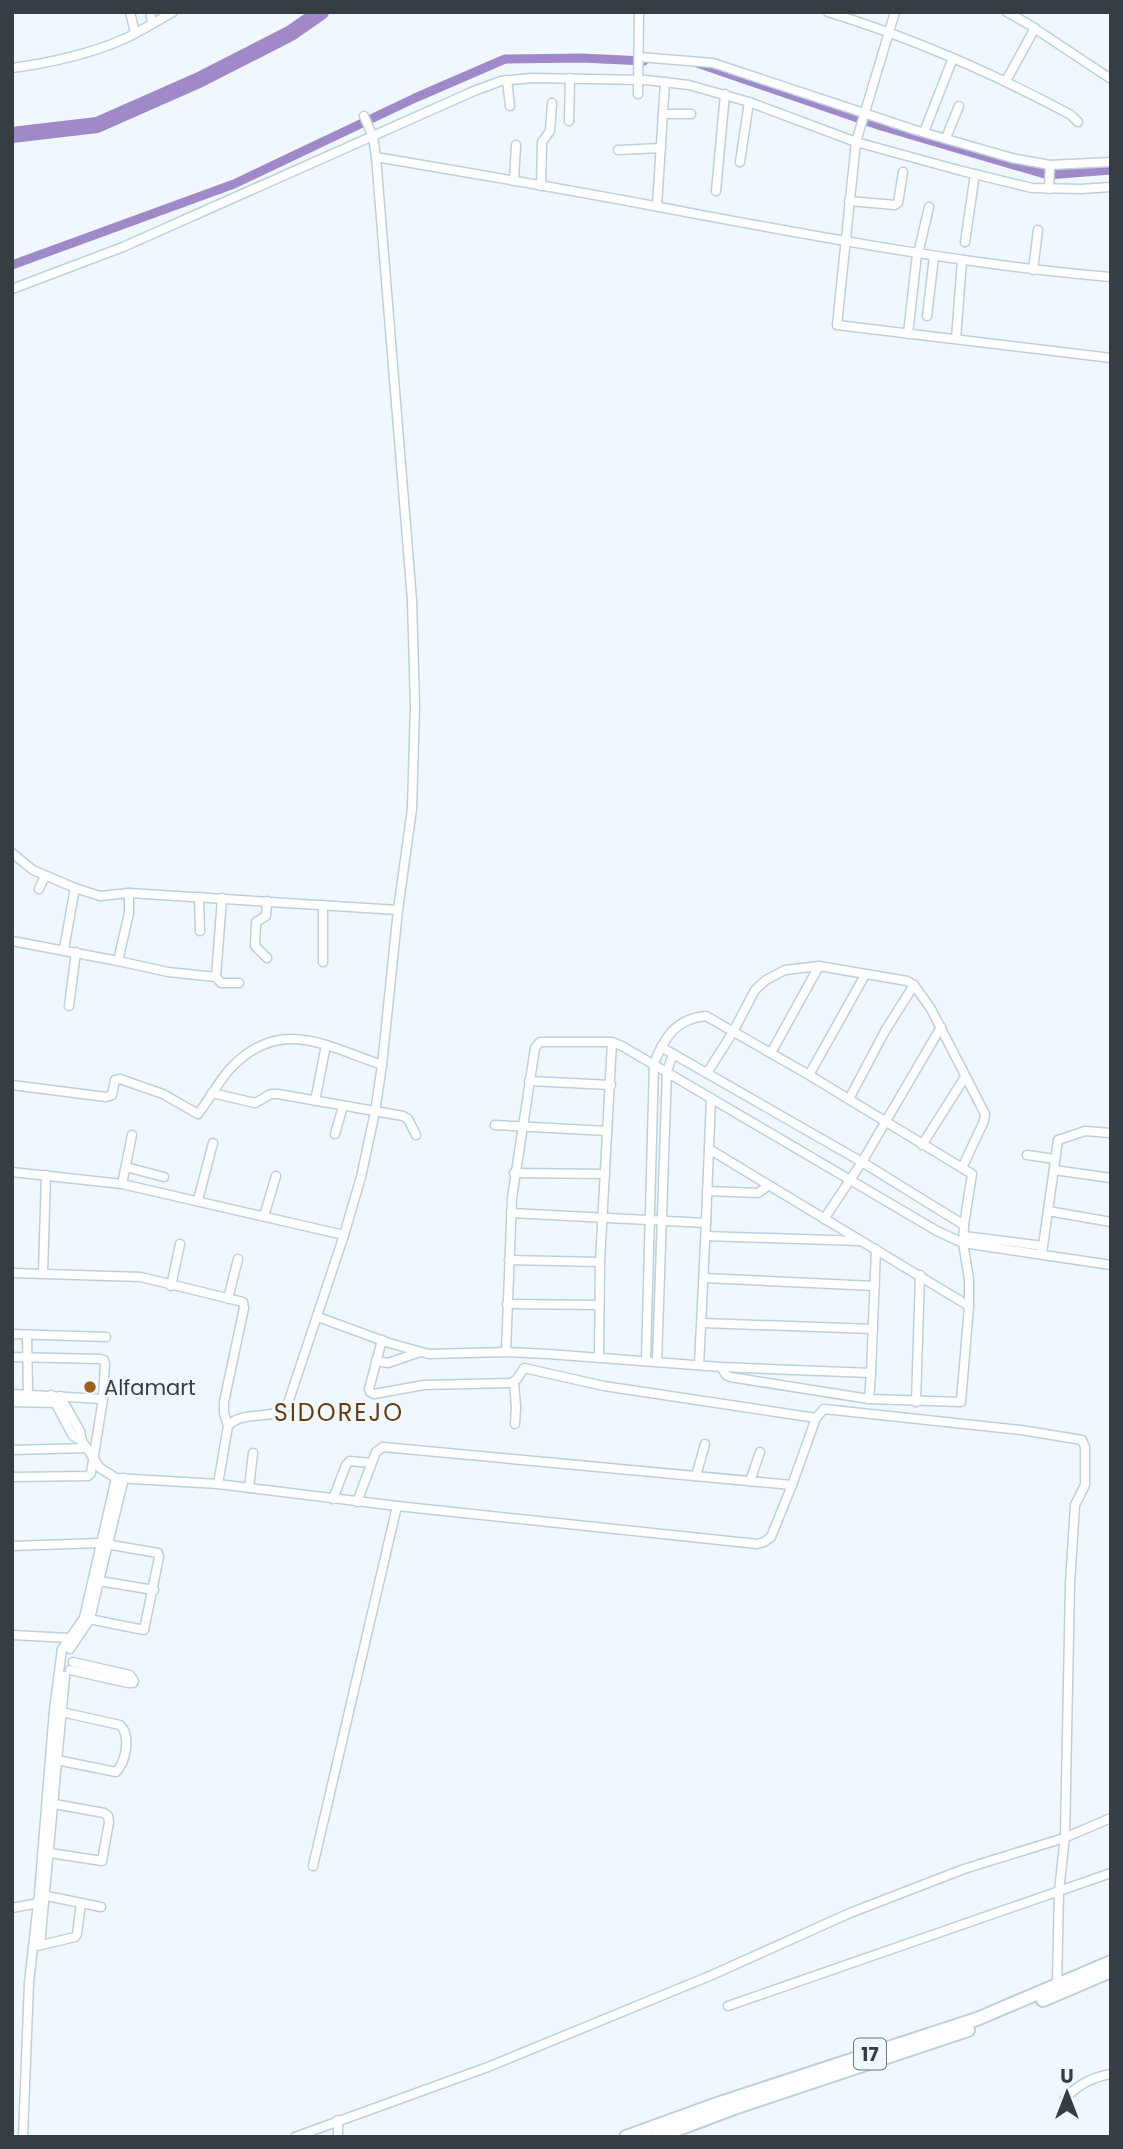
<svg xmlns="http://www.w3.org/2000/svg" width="1123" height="2149" font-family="Poppins,sans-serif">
<rect width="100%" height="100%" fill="#f0f8fd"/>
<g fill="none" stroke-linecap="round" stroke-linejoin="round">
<g stroke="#a089c9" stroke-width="9">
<path d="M697 63 881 126 1048 175 1111 170"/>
<path d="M12 265 234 184 415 98 505 59 582 58 644 61"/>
</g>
<path stroke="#a089c9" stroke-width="16" d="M12 135 97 125 199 80 291 33 321 12"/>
<g stroke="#bcd0dc" stroke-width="11">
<g id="minor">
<path d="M130 12 135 33"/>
<path d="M150 12 152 23"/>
<path d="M828 12C912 38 993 73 1071 115L1078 122"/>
<path d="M895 12 856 142 837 325 1111 358"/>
<path d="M1007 12 1028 24 1111 79"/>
<path d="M639 57 713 63 915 130 1012 158 1050 165 1111 162"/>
<path d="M12 68C49 63 90 54 124 39 141 31 157 21 173 12"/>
<path d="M507 80 510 106"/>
<path d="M1006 81 1035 28"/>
<path d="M638 94 639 12"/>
<path d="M663 114H691"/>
<path d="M569 121 570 78"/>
<path d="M924 132 953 58"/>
<path d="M946 138 959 106"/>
<path d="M618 150 661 148"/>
<path d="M376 157C470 173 565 189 659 207 809 235 958 264 1111 277"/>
<path d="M740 162 749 102"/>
<path d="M514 181 516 145"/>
<path d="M541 186 542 142 550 131 552 103"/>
<path d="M1049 189 1050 165"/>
<path d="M716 191 725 94"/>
<path d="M849 201 895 205 898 203 903 172"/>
<path d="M657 206 665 82"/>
<path d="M965 242 975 174"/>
<path d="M918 254 929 207"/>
<path d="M1033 270 1038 230"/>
<path d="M12 289 123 247 474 91 501 81 532 78 646 80 689 85 749 102 856 142 962 171 1032 188 1081 189 1111 187"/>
<path d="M927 316 934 257"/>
<path d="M908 334 917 254"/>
<path d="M956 339 962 260"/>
<path d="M12 853 33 870 75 888"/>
<path d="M39 889 45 876"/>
<path d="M199 897 200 931"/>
<path d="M267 901 266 916 256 922 255 946 267 958"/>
<path d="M12 941 118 961 129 913V893L398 910"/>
<path d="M64 949 75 888 100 896 129 893"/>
<path d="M118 961 168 972 216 977 221 983H239"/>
<path d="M323 962V905"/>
<path d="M216 977 222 898"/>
<path d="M914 985 931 1009 985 1114 984 1121 962 1168"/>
<path d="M69 1006 76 952"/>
<path d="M661 1047 862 1162 941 1027"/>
<path d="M771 1053 819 966"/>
<path d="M707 1073 733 1032 755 990 766 980 785 970 819 966 907 981 914 985 885 1031 849 1099"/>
<path d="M809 1075 865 975"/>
<path d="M529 1081 611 1085"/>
<path d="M12 1085 106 1097 112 1095 115 1080 120 1079 163 1094 198 1114C209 1100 217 1084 229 1070 279 1015 326 1046 382 1065"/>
<path d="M212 1093 255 1103 271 1094H278L403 1116 408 1119 416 1135"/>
<path d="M315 1101 326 1045"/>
<path d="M495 1125 607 1131"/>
<path d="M335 1134 343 1106"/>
<path d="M922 1145 965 1077"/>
<path d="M709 1149 969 1306"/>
<path d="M1027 1155 1055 1159"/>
<path d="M126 1167 164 1177"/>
<path d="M1054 1170 1111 1178"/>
<path d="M12 1172 122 1184 344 1235"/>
<path d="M514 1173 605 1174"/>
<path d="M122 1184 132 1135"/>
<path d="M707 1191 758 1193 769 1185"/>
<path d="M198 1200 213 1143"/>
<path d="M1048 1211 1111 1222"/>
<path d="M511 1213 706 1223 711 1098"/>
<path d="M264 1216 276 1176"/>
<path d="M706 1236 860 1241"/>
<path d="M964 1236 1043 1246"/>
<path d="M1042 1253 1058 1140 1085 1131 1111 1133"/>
<path d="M509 1260 600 1262"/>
<path d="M12 1273 141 1277 243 1302 244 1308 224 1402V1413L228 1426"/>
<path d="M43 1273 46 1175"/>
<path d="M704 1278 875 1286"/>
<path d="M171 1286 180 1244"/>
<path d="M228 1299 238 1259"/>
<path d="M507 1304 599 1305"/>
<path d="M318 1317 389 1343 429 1354 506 1352 548 1354 721 1367 871 1373 876 1249"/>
<path d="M702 1323 873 1329"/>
<path d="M12 1334 106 1337"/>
<path d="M27 1335 28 1394"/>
<path d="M382 1340 369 1389 370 1392 374 1394 424 1385 511 1383 517 1379 524 1368 604 1386 816 1418"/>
<path d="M506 1352 512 1198 535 1048 540 1042H612L622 1046 937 1231 963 1243 1111 1265"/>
<path d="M599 1356 600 1262 612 1042"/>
<path d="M12 1357 100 1359 104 1360 105 1364 103 1399 91 1473 88 1476 12 1477"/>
<path d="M646 1360 654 1063C665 1037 675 1019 706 1016L809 1075 972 1174 964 1225 862 1162 824 1219"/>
<path d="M376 1361 388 1363 420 1352"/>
<path d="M657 1361 667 1071 673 1054"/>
<path d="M699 1365 706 1223"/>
<path d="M721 1367 726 1375 730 1377 869 1399 961 1402 969 1306V1279L963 1243 964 1225"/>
<path d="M514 1382 516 1407 515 1424"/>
<path d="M12 1394 103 1399"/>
<path d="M51 1395 73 1436 82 1441"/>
<path d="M60 1396 80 1431 82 1441 100 1468 116 1478 218 1484 397 1506 757 1544 764 1542 771 1537 792 1485 816 1418 824 1409 1021 1430 1082 1440 1085 1447V1485L1075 1505 1070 1584 1065 1836 1059 1891 1057 1985"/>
<path d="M869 1399 871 1373"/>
<path d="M12 1402 58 1403"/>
<path d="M916 1402 920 1275"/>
<path d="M12 1450 87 1448"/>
<path d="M696 1476 705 1444"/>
<path d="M124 1478 99 1581 154 1590"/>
<path d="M750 1481 760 1452"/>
<path d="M218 1484 228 1426C243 1409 273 1422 287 1406L344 1235 361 1177 375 1112 382 1065 398 910 412 809 415 706 412 600 376 157 373 137 364 116"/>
<path d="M249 1488 253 1453"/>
<path d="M333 1499 346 1465 350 1461 371 1463"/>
<path d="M357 1502 376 1452 383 1447 792 1485"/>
<path d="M12 1546 100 1543 158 1553 159 1557 144 1630 84 1618"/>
<path d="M12 1635 70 1638 62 1649 54 1710 39 1894 29 1983 23 2137"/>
<path d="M70 1638 84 1618 116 1478"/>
<path d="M70 1649 90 1619 99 1581"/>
<path d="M70 1670 128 1683H133L134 1681 130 1675 73 1662"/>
<path d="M57 1760 116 1772C126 1762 131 1735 120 1725L57 1711"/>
<path d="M49 1803 104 1813 108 1816 109 1822 102 1861 50 1853"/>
<path d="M313 1866 397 1506"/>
<path d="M42 1895 101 1907"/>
<path d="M12 1908 38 1903"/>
<path d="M40 1945 65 1676"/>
<path d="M37 1946 75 1937 77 1934 81 1903"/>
<path d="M728 2006 1111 1873"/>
<path d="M1065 2099C1077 2085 1093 2077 1111 2074"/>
<path d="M338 2120V2137"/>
<path d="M295 2137 488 2067 712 1975 850 1913 964 1869 1064 1838 1111 1818"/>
</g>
</g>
<g stroke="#bcd0dc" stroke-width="16">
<g id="trunk">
<path d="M1043 2000 1111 1971"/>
<path d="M626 2137 720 2103 977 2019 1111 1962"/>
<path d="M657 2137 737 2107 968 2030"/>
</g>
</g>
<use href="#minor" stroke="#fff" stroke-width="8"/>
<use href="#trunk" stroke="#fff" stroke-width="12"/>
</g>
<circle fill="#9a621e" stroke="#f0f8fd" stroke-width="2.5" cx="90" cy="1387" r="7"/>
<g text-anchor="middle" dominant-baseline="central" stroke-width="6" stroke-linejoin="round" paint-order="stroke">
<rect fill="#f0f8fd" stroke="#6e767b" stroke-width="2" x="854" y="2038.5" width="32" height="31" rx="5"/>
<g font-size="19" font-weight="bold" fill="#363e43">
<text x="870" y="2054">17</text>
</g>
<g font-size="21" fill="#363e43" stroke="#f0f8fd" text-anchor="start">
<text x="104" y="1387">Alfamart</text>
</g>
<g font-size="24" letter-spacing="2" fill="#643e0f" stroke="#f0f8fd">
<text x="339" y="1412">SIDOREJO</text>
</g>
</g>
<rect width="1123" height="2149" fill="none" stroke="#363e43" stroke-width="28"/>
<g transform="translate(1067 2093)" stroke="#f0f8fd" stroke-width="5" paint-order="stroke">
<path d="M0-5L12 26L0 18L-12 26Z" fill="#363e43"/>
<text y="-10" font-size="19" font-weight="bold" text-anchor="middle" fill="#363e43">U</text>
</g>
</svg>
